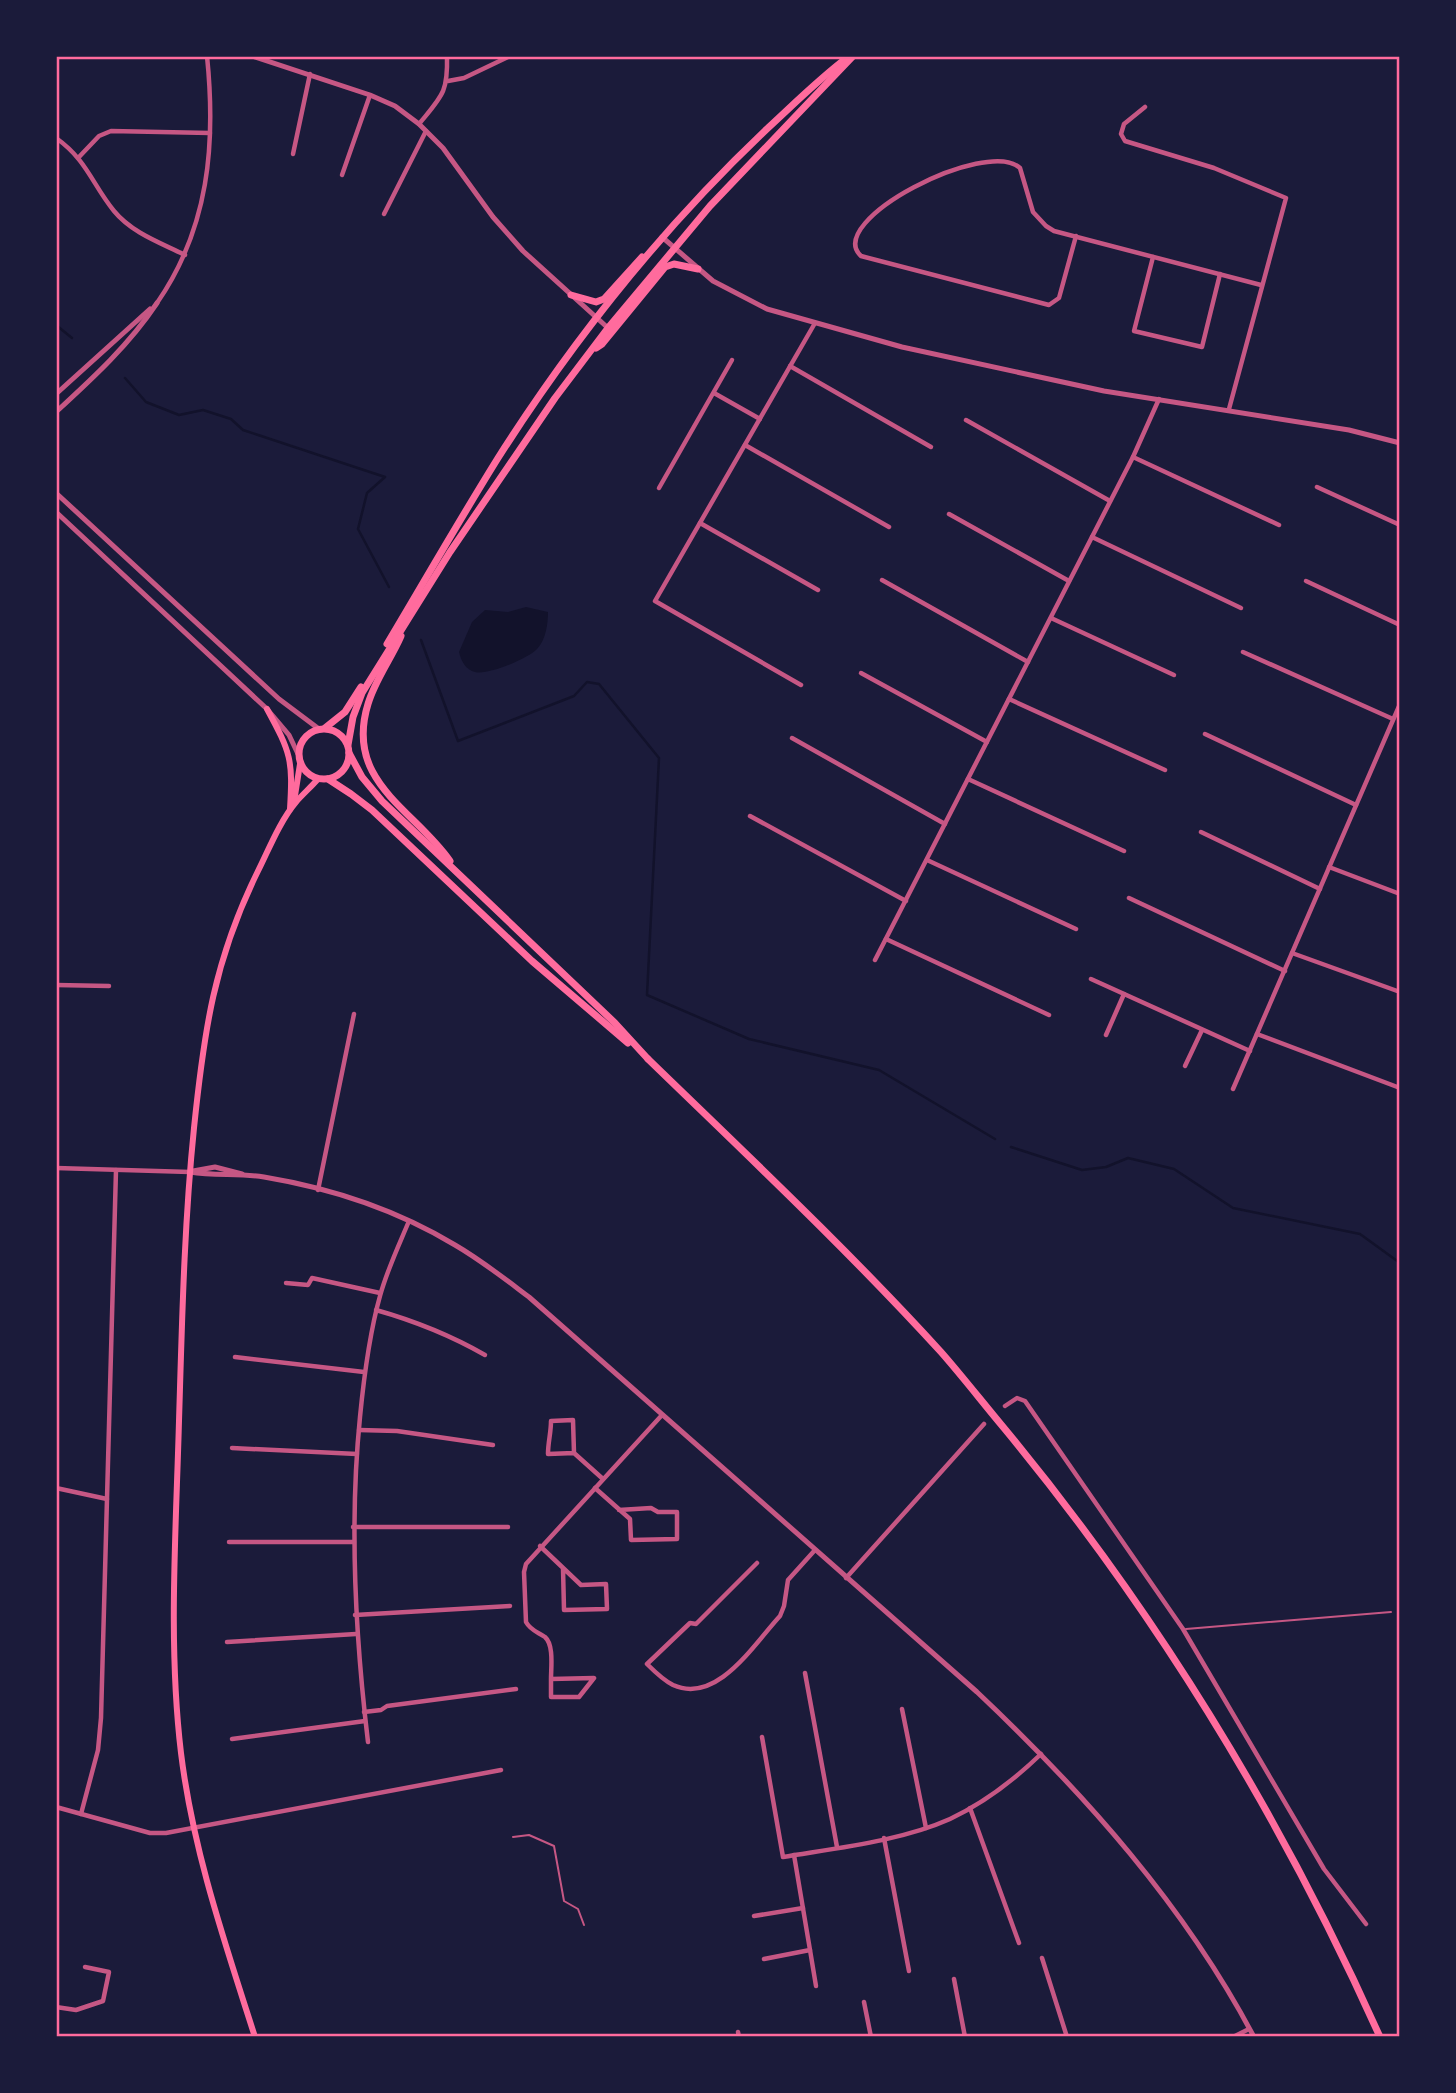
<svg xmlns="http://www.w3.org/2000/svg" width="1456" height="2093" font-family="Commissioner,sans-serif">
<rect width="100%" height="100%" fill="#1b1b3a"/>
<path fill="#12122b" d="M526 607 548 612C548 623 546 640 537 649 529 658 487 676 475 672 466 670 461 661 459 652L472 622 485 610 508 612Z"/>
<g fill="none" stroke-linecap="round" stroke-linejoin="round">
<g stroke="#12122b" stroke-width="2.5">
<path d="M56 325 72 338"/>
<path d="M125 378 146 402 179 415 203 410 231 419 243 430 385 477 367 493 358 529 389 587"/>
<path d="M421 640 458 741 574 696 587 682 599 684 659 758 647 995 749 1039 879 1070 995 1139"/>
<path d="M1011 1147 1082 1170 1106 1167 1128 1158 1174 1169 1233 1208 1360 1234 1400 1263"/>
</g>
<g stroke="#c65784" stroke-width="2">
<path d="M1186 1629 1391 1612"/>
<path d="M513 1837 529 1835 554 1846 564 1901 578 1909 584 1925"/>
</g>
<g stroke="#c65784" stroke-width="4.5">
<path d="M448 81 464 78 510 56"/>
<path d="M1145 107 1124 124 1121 134 1125 141 1214 168 1286 198 1229 409"/>
<path d="M419 124C442 96 448 93 447 56"/>
<path d="M56 138C87 160 92 184 114 211 132 233 161 243 185 255"/>
<path d="M293 154 310 74"/>
<path d="M79 157 99 136 111 131 210 133"/>
<path d="M342 175 370 95"/>
<path d="M384 214 426 131"/>
<path d="M1076 236 1059 298 1049 305 861 256C823 221 987 137 1020 168L1033 212 1046 226 1054 231 1261 285"/>
<path d="M1153 257 1134 331 1202 347 1220 274"/>
<path d="M157 303C209 228 216 144 207 56"/>
<path d="M790 366 931 447"/>
<path d="M714 393 760 419"/>
<path d="M966 420 1110 501"/>
<path d="M745 445 889 527"/>
<path d="M1133 457 1279 525"/>
<path d="M1317 487 1400 525"/>
<path d="M659 488 732 360"/>
<path d="M949 514 1069 581"/>
<path d="M700 523 818 590"/>
<path d="M1092 537 1241 608"/>
<path d="M882 580 1028 662"/>
<path d="M1306 581 1400 625"/>
<path d="M1051 618 1174 675"/>
<path d="M1243 652 1393 719"/>
<path d="M861 673 987 742"/>
<path d="M801 685 655 601 815 323"/>
<path d="M1009 699 1165 770"/>
<path d="M1205 734 1356 805"/>
<path d="M792 738 945 824"/>
<path d="M968 779 1124 851"/>
<path d="M750 816 906 901"/>
<path d="M1201 832 1320 889"/>
<path d="M927 860 1076 929"/>
<path d="M1329 867 1400 894"/>
<path d="M1129 898 1285 971"/>
<path d="M886 939 1049 1015"/>
<path d="M1292 953 1400 992"/>
<path d="M875 960 1133 457 1159 399"/>
<path d="M1091 979 1250 1051"/>
<path d="M56 985 109 986"/>
<path d="M1257 1034 1400 1088"/>
<path d="M1106 1035 1124 994"/>
<path d="M1185 1066 1202 1030"/>
<path d="M1233 1089 1400 704"/>
<path d="M56 1168 190 1172"/>
<path d="M318 1190 354 1014"/>
<path d="M286 1283 308 1285 312 1278 380 1293"/>
<path d="M376 1310C415 1321 450 1335 485 1355"/>
<path d="M235 1357 364 1372"/>
<path d="M1005 1406 1017 1398 1025 1401 1183 1629 1324 1869 1366 1924"/>
<path d="M359 1430 397 1431 493 1445"/>
<path d="M232 1448 357 1454"/>
<path d="M574 1453 573 1420 551 1421C551 1433 548 1442 548 1454L574 1453 603 1479"/>
<path d="M56 1488 107 1499"/>
<path d="M595 1488 630 1519 631 1540 677 1539V1512H658L651 1508 619 1510"/>
<path d="M353 1527H508"/>
<path d="M229 1542H354"/>
<path d="M540 1546 581 1585 606 1584 607 1609 564 1610 563 1568"/>
<path d="M757 1563 696 1624 690 1623 647 1664C655 1672 663 1680 673 1685 717 1705 754 1644 780 1616L784 1606 788 1580 815 1550"/>
<path d="M846 1578 984 1424"/>
<path d="M355 1615 510 1606"/>
<path d="M227 1642 356 1634"/>
<path d="M805 1673 837 1847"/>
<path d="M551 1679V1697H579L594 1678 551 1679C551 1667 554 1645 545 1637 538 1632 531 1631 526 1622L524 1572 526 1564 662 1415"/>
<path d="M902 1709 926 1828"/>
<path d="M364 1712 381 1710 387 1706 516 1689"/>
<path d="M762 1737 783 1857C837 1848 901 1841 950 1819 984 1803 1014 1780 1041 1754"/>
<path d="M232 1739 365 1721"/>
<path d="M368 1742C355 1634 349 1526 360 1417 364 1376 369 1335 380 1296 387 1270 399 1245 409 1221"/>
<path d="M56 1807 150 1833H166L501 1770"/>
<path d="M970 1808 1019 1943"/>
<path d="M81 1814 98 1750 101 1718 116 1170"/>
<path d="M884 1838 909 1971"/>
<path d="M754 1916 803 1908"/>
<path d="M810 1950 816 1986"/>
<path d="M1042 1958 1067 2037"/>
<path d="M764 1959 810 1950 794 1855"/>
<path d="M954 1979 965 2037"/>
<path d="M864 2002 871 2037"/>
<path d="M56 2007 76 2010 103 2001 109 1972 85 1967"/>
<path d="M738 2032 739 2037"/>
<path d="M1233 2037 1249 2029"/>
</g>
<g stroke="#c65784" stroke-width="5">
<path d="M252 56 370 95 395 106 419 124 443 148 493 217 523 251 608 328"/>
<path d="M662 237 713 281 767 309 902 347 1104 391 1349 430 1400 443"/>
<path d="M56 394 150 309"/>
<path d="M56 412C93 378 129 345 157 303"/>
<path d="M56 493 279 699 319 729"/>
<path d="M56 512 267 709 289 735 298 754"/>
<path d="M193 1171 215 1167 242 1174"/>
<path d="M190 1172C215 1176 239 1173 264 1177 330 1188 397 1210 455 1245 481 1260 505 1279 529 1297L977 1692C1084 1793 1185 1906 1254 2037"/>
</g>
<g stroke="#ff6b9d" stroke-width="6">
<path d="M267 709C291 753 293 760 290 809"/>
<path d="M294 802 300 764"/>
<path d="M255 2037C225 1943 193 1851 181 1753 168 1644 176 1532 179 1421 182 1323 184 1226 194 1128 204 1031 214 960 258 871 269 849 280 821 296 802 303 794 311 787 318 779"/>
</g>
<g stroke="#ff6b9d" stroke-width="7">
<path d="M571 295 596 302 604 299 642 257"/>
<path d="M596 348 602 344 665 267 674 264 698 269"/>
<path d="M401 636C391 659 375 680 368 704 344 782 414 809 450 861"/>
<path d="M387 644C424 582 460 519 498 458 575 337 665 225 769 127 795 103 820 78 848 57"/>
<path d="M325 728 345 712 361 687"/>
<circle cx="324" cy="754" r="25"/>
<path d="M348 745 353 717 362 693 450 552 555 398 608 328 710 206 853 56"/>
<path d="M349 753 362 777 382 801 615 1023 648 1059"/>
<path d="M328 779 351 794 372 810 532 961 628 1043"/>
</g>
<path stroke="#ff6b9d" stroke-width="7" d="M648 1059C747 1155 848 1250 941 1352 963 1377 983 1403 1004 1428 1157 1613 1282 1818 1380 2037"/>
</g>
<rect width="1456" height="2093" fill="none" stroke="#1b1b3a" stroke-width="116"/>
<rect x="58" y="58" width="1340" height="1977" fill="none" stroke="#ff6b9d" stroke-width="2.5"/>
</svg>
